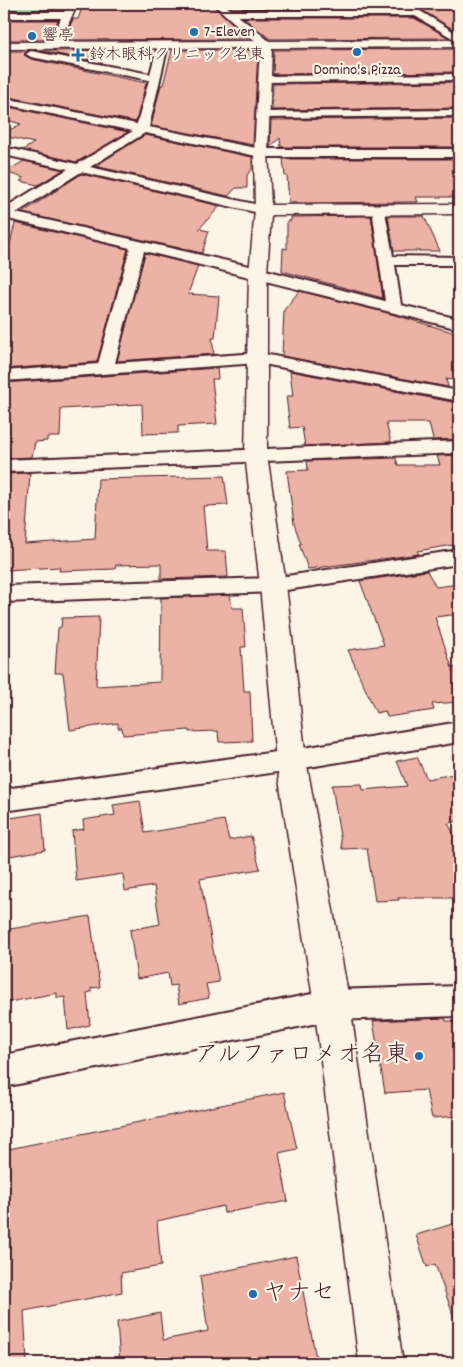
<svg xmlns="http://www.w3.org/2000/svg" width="463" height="1367" font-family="Dekko,'Klee One',sans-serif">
<rect width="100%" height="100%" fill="#fcf5e5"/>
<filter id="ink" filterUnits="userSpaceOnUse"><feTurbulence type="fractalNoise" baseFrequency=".02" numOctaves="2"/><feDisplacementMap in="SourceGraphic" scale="10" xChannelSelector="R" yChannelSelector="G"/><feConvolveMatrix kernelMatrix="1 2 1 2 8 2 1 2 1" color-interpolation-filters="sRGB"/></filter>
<g filter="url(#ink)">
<path fill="#a2e3ab" stroke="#76816b" d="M4 4H69L65 11 61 13H4Z"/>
<g fill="#ecb2a5" stroke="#4a1f2b">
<path d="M203 4V6H213L250 39 64 40 73 19H78L83 5Z"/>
<path d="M298 4H396L400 8H232L229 6Z"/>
<path d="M412 4H459V33Z"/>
<path d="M244 18H414L449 38 270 39Z"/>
<path d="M4 20H58L50 40H4Z"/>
<path d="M459 49V72L273 74 274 50Z"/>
<path d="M108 50 90 60 40 51H54Z"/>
<path d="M172 50H258L253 145 151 126 161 85H163Z"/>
<path d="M4 51H28L24 55 31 59 146 83 136 122 4 96Z"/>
<path d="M459 82V108L272 110 273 84Z"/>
<path d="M4 106 128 132 77 162 23 150 34 143 4 136V133L21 124 4 119Z"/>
<path d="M459 118V147H281L280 138 270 147 271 120Z"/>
<path d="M145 135 252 157V169L247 175V188H236L228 196 95 166Z"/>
<path d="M283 159H459V197H416L418 202 289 203 287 176H285Z"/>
<path d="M24 161 63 170 38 185 20 181 24 178 5 172Z"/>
<path d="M81 174 220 206 199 229 209 231 202 253 22 213Z"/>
<path d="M371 216 383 298 282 271 283 248 287 249V221H291V217Z"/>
<path d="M388 216H424L440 251H394Z"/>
<path d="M15 223 128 249 97 362 4 369V298H5L10 256H7Z"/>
<path d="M145 253 198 266 188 294 219 296 215 338H212L214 354 117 361Z"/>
<path d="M299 291 388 313 459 334V381L446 379 448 387 282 356 284 310Z"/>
<path d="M217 368 218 379H212L217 424 178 426V433L143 434 142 404 61 409 60 437H47V441L35 442 32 457 4 458V383Z"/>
<path d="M290 371 452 402 459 428V439L433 440 429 423H386L391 442 305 446 302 427 290 428 286 396H293Z"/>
<path d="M459 455V544L417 551 419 554 308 569 299 544H301L294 524 287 471 308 470 307 461 396 458 398 465H440L437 456Z"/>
<path d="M30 473 25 544 95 539 98 479 224 476 228 505 203 506 207 551H226L228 577 161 579V564L116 565 115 569 59 571 60 567 4 570V474Z"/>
<path d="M427 571 436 587 459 584V614L435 617 452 668 459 667V702L432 704 434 710 387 717 385 711 376 713 348 650 384 645 360 581Z"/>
<path d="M230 595 232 608H243L246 647H241L244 691H250L252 741 219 742 218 731 189 732V730L123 735 122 728H118V723L70 730 63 673H55L58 628 61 627 62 618 99 617 96 686 160 682 161 598Z"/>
<path d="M417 757 427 779 459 773V821L448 823 459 845V898H398L399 900 375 901 367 848 342 849 332 785 362 784 363 790 407 786 397 761Z"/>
<path d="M140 801 145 833 224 820 229 840 251 836 260 869 200 879 219 982 206 984 209 998 179 1004 176 985 170 986 168 973 137 979 130 930 160 924 154 886 125 891 123 874 76 881 72 831 84 829 83 820 115 815 113 805Z"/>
<path d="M42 813 45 850 4 857V819Z"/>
<path d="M90 916 100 987 91 988V992L87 993 90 1025 68 1030 65 997 57 998V993L4 1003V930Z"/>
<path d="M445 1018 446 1021H459V1116L432 1118 426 1090 385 1093 373 1021Z"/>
<path d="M284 1092 297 1149 279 1153 288 1201 224 1213 223 1206 157 1221 161 1266 121 1273 122 1292 24 1311 27 1363H4V1150Z"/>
<path d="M459 1222V1323H456L435 1264 427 1267 416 1235Z"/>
<path d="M296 1256 317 1363H120L117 1322 160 1313 163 1340 208 1331 200 1276Z"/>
</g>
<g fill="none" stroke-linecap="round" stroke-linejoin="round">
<g stroke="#4a1f2b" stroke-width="4">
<g id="minor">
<path d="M68 4H77L59 46 54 49 49 46 61 18H4V12H64Z"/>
<path d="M398 4H409L459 35V42L415 16H229L224 13 229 10H406Z"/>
<path d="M163 42 168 45 149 127 261 149H459V157H261L145 133 90 167 263 206 270 210 263 214 81 172 16 213 258 268 385 301 372 209 374 206H384L393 256 459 257V265H395L401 305 459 319V329L144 251 115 363 258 353 459 391V401L258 363 4 381V371L98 364 130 248 4 218V208L68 169 4 155V147L77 164 133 131 4 104V98L137 124 149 80 31 57 26 54 31 51 150 74 158 45Z"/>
<path d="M459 74V80L266 82 261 79 266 76Z"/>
<path d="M459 110V116L263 118 257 115 263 112Z"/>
<path d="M459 441V453L4 472V460Z"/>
<path d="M459 550V564L273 592 4 602V586L273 578Z"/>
<path d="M459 722V742L291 770 4 811V789L291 750Z"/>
<path d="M459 986V1016L332 1020 4 1087V1055L332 990Z"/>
</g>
</g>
<g stroke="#4a1f2b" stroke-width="3">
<path id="tertiary" d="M213 4H224L269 41 459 40V47L272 48 268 153 271 205 459 204V214L271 215 267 273V454L286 585 306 760 350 1005 403 1363H359L314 1005 276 760 260 585 245 454 249 273 255 210 254 153 260 48 4 49V42L255 41Z"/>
</g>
<use href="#minor" fill="#fcf5e5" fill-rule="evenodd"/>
<use href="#tertiary" fill="#fcf5e5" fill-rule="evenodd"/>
</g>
</g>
<g fill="#1f6fb2" stroke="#fcf5e5" stroke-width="2">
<circle cx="194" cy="32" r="5"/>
<circle cx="32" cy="36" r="5"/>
<circle cx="357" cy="52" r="5"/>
<path d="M75.5 47.5h5v5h5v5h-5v5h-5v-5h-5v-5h5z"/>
<circle cx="419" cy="1056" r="5"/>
<circle cx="253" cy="1294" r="5"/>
</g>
<g text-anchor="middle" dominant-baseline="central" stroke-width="4.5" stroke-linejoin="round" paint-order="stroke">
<g font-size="16" fill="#4a1f2b" stroke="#fcf5e5" text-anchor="start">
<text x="204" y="32">7-Eleven</text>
<text x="42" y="36">響亭</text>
<text x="89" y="55">鈴木眼科クリニック名東</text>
<text x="357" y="70" text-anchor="middle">Domino's Pizza</text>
</g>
<g font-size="24" fill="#4a1f2b" stroke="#fcf5e5" text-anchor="end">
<text x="409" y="1056">アルファロメオ名東</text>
<text x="263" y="1294" text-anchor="start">ヤナセ</text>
</g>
</g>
<rect width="463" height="1367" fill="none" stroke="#fcf5e5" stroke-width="20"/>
<rect x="10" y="10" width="443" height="1347" fill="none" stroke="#4a1f2b" stroke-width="2" filter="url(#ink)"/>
</svg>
